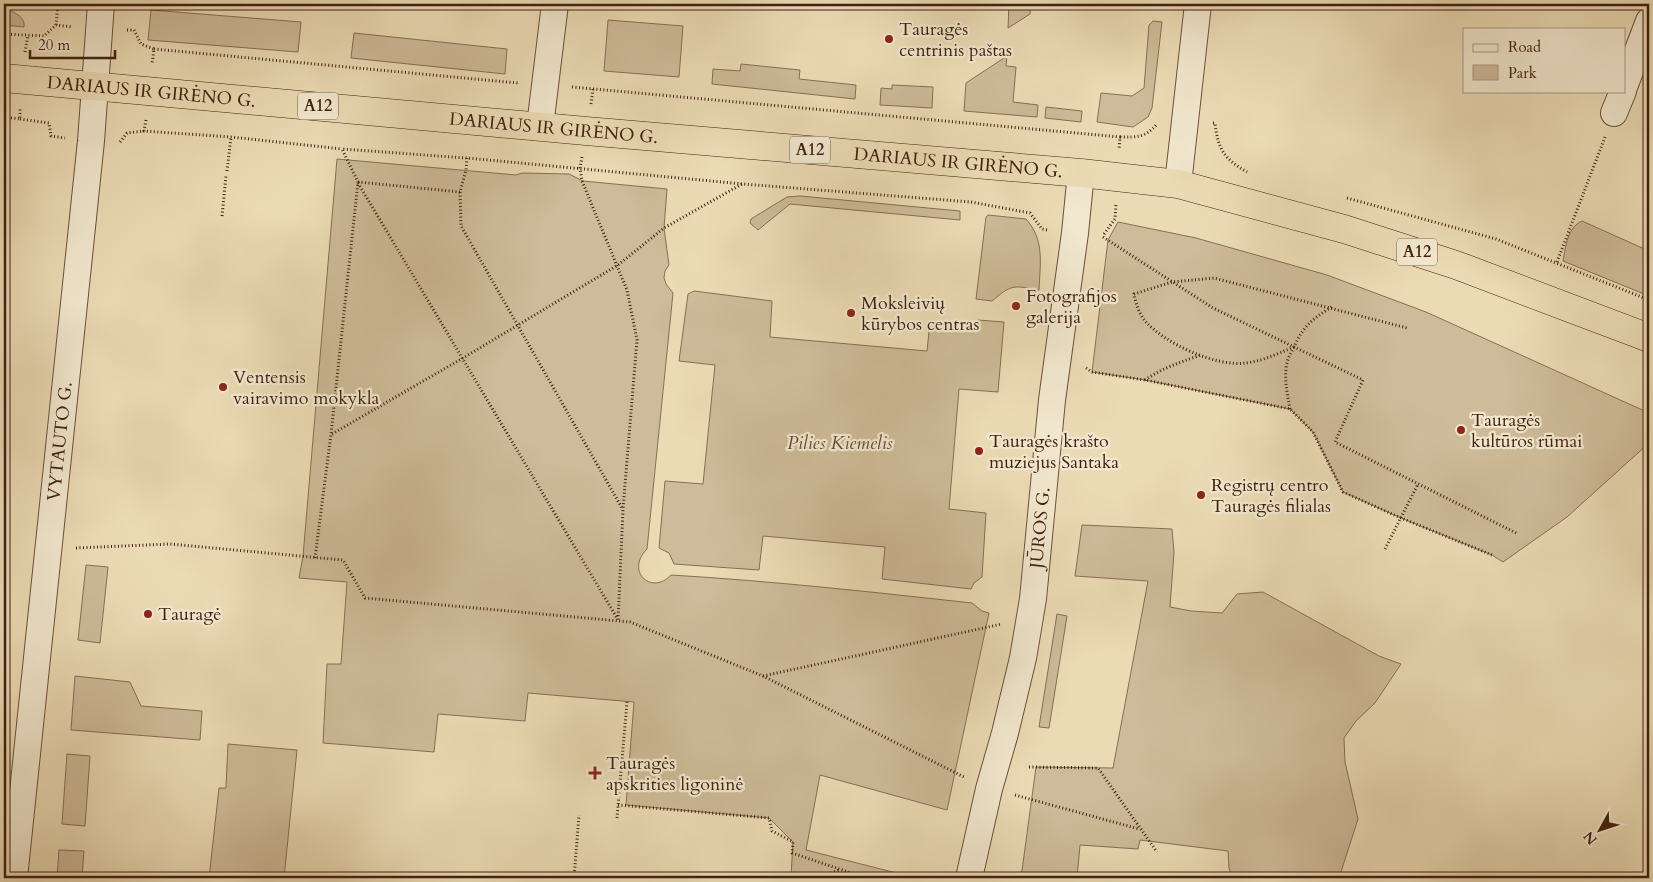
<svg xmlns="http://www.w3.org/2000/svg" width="1653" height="882" font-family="Cardo,serif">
<rect width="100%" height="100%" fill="#ebdbb5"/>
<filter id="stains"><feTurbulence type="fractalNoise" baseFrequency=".004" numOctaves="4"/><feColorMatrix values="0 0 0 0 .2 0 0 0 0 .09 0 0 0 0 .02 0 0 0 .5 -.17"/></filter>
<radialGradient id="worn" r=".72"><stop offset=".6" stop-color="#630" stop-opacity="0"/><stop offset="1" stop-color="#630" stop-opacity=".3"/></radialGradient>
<g fill="#cebb99" stroke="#876e54">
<path d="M1009 4H1031L1030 14 1008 28Z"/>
<path d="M4 7C12 12 26 16 24 27L4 25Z"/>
<path d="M151 10 301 22 298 52 148 40Z"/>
<path d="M608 20 683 26 679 77 604 71Z"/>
<path d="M1153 21 1162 22 1152 108 1148 117 1133 127 1097 122 1101 93 1132 96 1144 88 1149 25Z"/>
<path d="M354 33 507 49 505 74 351 58Z"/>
<path d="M1007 56 1006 66 1016 67 1013 102 1038 105 1037 117 964 111 966 83Z"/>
<path d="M741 64 800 70 799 79 856 85 855 99 712 84 713 69 740 71Z"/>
<path d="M892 85 933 87 932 108 880 105 881 88 892 89Z"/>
<path d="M1046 107 1082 111 1081 122 1045 118Z"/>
<path d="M337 159 516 175 522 173 569 174 583 181 667 189 664 228 669 265 665 271 664 278 666 284 673 293 647 549C625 571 651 596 671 575 772 581 872 592 972 603L982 611 989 613 947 810 820 775 806 850 916 878H800L791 876 793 842 769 818 626 805 634 702 528 693 525 721 438 714 434 752 323 743 327 664H341L347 582 299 578 303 556Z"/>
<path d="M800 196 960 211V220L790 204 758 230 750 223 751 219 787 197Z"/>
<path d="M988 215 1026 219C1045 240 1040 264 1039 290 1014 286 1013 283 992 301L976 299 986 217Z"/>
<path d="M1582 221 1649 251V296L1563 261C1566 246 1567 228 1582 221Z"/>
<path d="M1118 222 1196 238 1327 275 1426 312 1649 413V443L1567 517 1503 562 1492 555 1401 518 1343 492 1313 432 1290 409 1145 380 1092 372 1108 240Z"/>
<path d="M694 291 772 301 770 337 927 351 930 322 970 326 978 320 1004 322 998 392 959 389 949 509 986 513 982 577 974 583 971 589 882 579 885 547 763 536 759 570 674 564 669 553 659 548 665 481 703 484 715 365 679 361 688 294Z"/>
<path d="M1082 525 1172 529 1174 552 1170 607 1191 611 1222 613 1237 594 1263 592 1379 656 1401 664 1375 703 1356 721 1344 738 1345 762 1358 819 1339 878H1232L1229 868 1228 851 1140 840 1138 849 1080 845 1077 878H1021L1036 767 1113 768 1148 581 1075 576Z"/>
<path d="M86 565 108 567 100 643 78 640Z"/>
<path d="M1057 614 1067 616 1049 728 1039 727Z"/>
<path d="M75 676 130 682 141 706 202 711 200 740 71 730Z"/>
<path d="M228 744 297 750 284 878H209L219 788H226Z"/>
<path d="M67 754 90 756 85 826 62 824Z"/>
<path d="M59 850 84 851 82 878H57Z"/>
</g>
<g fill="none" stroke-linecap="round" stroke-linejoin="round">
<g stroke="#6b5039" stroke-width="28">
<g id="street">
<path d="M1624 87 1649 21"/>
<path d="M1614 113 1623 91"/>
<path d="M540 126 555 4"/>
<path d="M1178 184 1198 4"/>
<path id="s1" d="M14 878 91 141 101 4"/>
<path id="s2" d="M969 878 989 789 1005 733 1023 658 1033 599 1052 400 1075 233 1081 173"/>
</g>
</g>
<g stroke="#402110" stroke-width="29">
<g id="highway">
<path id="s3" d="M4 78 586 131 1081 173 1178 184 1344 229 1456 265 1649 338"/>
</g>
</g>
<g stroke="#402110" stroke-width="3" stroke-dasharray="1 2.5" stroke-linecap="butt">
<path d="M56 25 58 4"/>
<path d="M127 30H134L141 44 154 49 152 64"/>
<path d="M4 34 44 36 56 25 73 27"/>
<path d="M154 49 518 83"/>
<path d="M25 52 28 35"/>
<path d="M572 87 1120 137 1119 150"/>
<path d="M591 104 593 89"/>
<path d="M4 117 20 119V108"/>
<path d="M20 119 49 123 51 136 65 138"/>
<path d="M146 120 144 131 231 137 342 149"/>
<path d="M1213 123H1215C1218 149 1224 159 1247 172"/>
<path d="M1120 137C1137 137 1145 138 1157 124"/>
<path d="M120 142 127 133 144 131"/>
<path d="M582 157 580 168 582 181 627 290 637 340 623 509 618 621"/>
<path d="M467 158 466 170 460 192 461 226 622 508"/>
<path d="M227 171 231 137"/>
<path d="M358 182 460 192"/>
<path d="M358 183 617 618"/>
<path d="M1347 198 1496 239 1649 300"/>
<path d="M222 216 226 176"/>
<path d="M1104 234 1115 219 1116 204"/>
<path d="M1103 237 1213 308 1363 380 1335 442 1518 534"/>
<path d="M1557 262 1605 137"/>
<path d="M1294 347C1279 353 1263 361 1246 363 1216 367 1166 344 1146 322 1139 314 1136 304 1134 294L1172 282 1214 278 1407 328"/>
<path d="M1086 368 1092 372 1145 380 1290 409 1313 432 1343 492 1401 518 1492 555"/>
<path d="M1145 380C1162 368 1181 362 1201 355"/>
<path d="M1290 409C1287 392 1283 375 1288 359 1290 354 1293 350 1295 345 1303 326 1315 317 1332 307"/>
<path d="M332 434 463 358 618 265 664 228 742 184"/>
<path d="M76 548 170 544 343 560 365 598 630 622 763 676 964 777"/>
<path d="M1385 549 1418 484"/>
<path d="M315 558 331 434 358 182 342 149 467 158 743 184 971 202 1030 213 1042 229 1047 230"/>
<path d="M763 676 1002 624"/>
<path d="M1029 767 1098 768 1157 852"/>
<path d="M1015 795 1139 829"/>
<path d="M618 805 769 818 772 831 793 842 792 853 866 878"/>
<path d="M617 818 627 702"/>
<path d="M574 878 579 815"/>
<path d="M814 878 840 870"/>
</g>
<use href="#street" stroke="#f2e8cf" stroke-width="26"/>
<use href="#highway" stroke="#ebdbb5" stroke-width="28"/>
</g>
<g fill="#8f2418" stroke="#f2e8cf" stroke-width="2">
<circle cx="889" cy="39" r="5"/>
<circle cx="1016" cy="306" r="5"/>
<circle cx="851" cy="313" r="5"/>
<circle cx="223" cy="387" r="5"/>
<circle cx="1461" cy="430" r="5"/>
<circle cx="979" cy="451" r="5"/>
<circle cx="1201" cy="495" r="5"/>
<circle cx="148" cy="614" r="5"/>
<path d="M592.5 765.5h5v5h5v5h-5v5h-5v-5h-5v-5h5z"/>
</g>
<g text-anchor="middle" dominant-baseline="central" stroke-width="4.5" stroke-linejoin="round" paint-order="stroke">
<g fill="#f2e8cf" stroke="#755d49" stroke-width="1">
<rect x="298" y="92.5" width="40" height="27" rx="4"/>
<rect x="790" y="136.5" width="40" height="27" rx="4"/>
<rect x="1397" y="238.5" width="40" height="27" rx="4"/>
</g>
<g font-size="16" font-weight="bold" fill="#402110">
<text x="318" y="106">A12</text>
<text x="810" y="150">A12</text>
<text x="1417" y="252">A12</text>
</g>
<g font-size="18" fill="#402110" stroke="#f2e8cf" text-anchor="start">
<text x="899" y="29">Tauragės<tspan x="899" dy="21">centrinis paštas</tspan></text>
<text x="1026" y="296">Fotografijos<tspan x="1026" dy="21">galerija</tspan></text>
<text x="861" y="303">Moksleivių<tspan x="861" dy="21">kūrybos centras</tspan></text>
<text x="233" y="377">Ventensis<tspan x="233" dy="21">vairavimo mokykla</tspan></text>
<text x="1471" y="420">Tauragės<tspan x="1471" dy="21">kultūros rūmai</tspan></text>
<text x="989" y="441">Tauragės krašto<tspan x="989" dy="21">muziejus Santaka</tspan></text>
<text x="1211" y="485">Registrų centro<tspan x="1211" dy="21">Tauragės filialas</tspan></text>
<text x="158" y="614">Tauragė</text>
<text x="606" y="763">Tauragės<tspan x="606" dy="21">apskrities ligoninė</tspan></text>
</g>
<g font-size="18" fill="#402110" stroke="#f2e8cf">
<text stroke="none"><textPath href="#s3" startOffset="148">DARIAUS IR GIRĖNO G.</textPath></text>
<text stroke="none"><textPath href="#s3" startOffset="552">DARIAUS IR GIRĖNO G.</textPath></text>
<text stroke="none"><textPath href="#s3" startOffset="958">DARIAUS IR GIRĖNO G.</textPath></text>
<text stroke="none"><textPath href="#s1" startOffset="439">VYTAUTO G.</textPath></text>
<text stroke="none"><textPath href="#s2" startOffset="358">JŪROS G.</textPath></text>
</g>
<g font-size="18" font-style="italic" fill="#644832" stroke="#f2e8cf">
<text x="840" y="443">Pilies Kiemelis</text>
</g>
</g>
<rect width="1653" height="882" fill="none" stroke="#ebdbb5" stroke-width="20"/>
<rect x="5" y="5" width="1643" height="872" fill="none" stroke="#402110" stroke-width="2.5"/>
<rect x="10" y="10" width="1633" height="862" fill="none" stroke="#402110"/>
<rect x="1463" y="28" width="162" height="65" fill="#f2e8cf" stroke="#ab9883"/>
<rect x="1473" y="44" width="25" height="8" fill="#f2e8cf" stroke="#ab9883"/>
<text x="1508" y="52" font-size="15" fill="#402110">Road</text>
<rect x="1473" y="65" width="25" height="15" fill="#cebb99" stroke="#ab9883"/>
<text x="1508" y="78" font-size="15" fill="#402110">Park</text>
<g transform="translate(1600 830) rotate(230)" stroke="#f2e8cf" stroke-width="4" paint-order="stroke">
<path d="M0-4L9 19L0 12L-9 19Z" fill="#402110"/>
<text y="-8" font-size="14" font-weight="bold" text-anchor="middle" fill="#402110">N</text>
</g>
<path d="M30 50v8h85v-8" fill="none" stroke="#402110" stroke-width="2.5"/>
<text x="38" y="50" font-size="15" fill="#402110" stroke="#f2e8cf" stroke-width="4" paint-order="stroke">20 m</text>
<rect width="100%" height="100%" filter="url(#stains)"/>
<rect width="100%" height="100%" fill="url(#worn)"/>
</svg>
